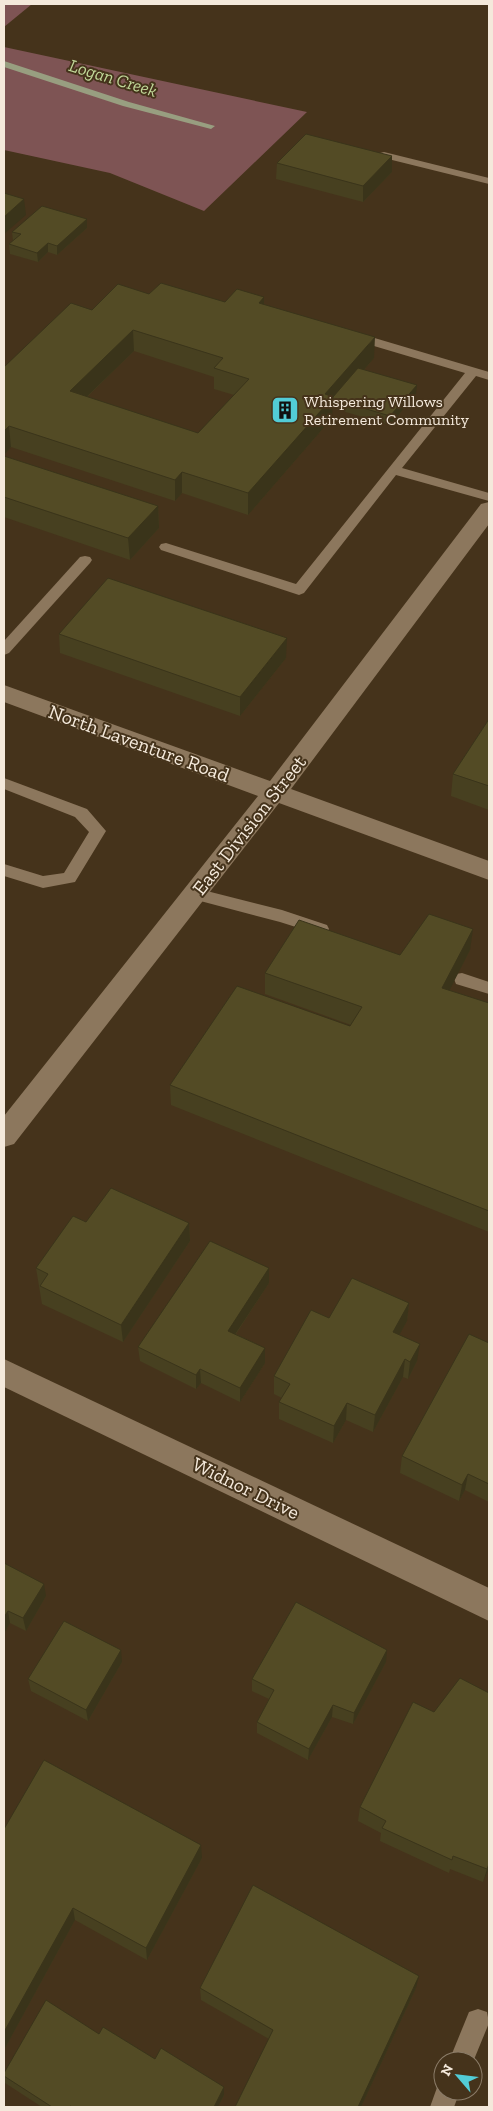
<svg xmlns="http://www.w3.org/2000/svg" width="493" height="2111" font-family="'Zilla Slab',serif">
<rect width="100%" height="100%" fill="#45331b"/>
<g fill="#7e5454">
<path d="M4 4H32L4 27Z"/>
<path d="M4 47 307 112 204 211 110 173 4 150Z"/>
</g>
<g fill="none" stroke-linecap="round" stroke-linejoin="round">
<path fill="#989e80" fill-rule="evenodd" d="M4 61 129 102 215 126 211 129 123 106 4 67Z"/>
<g fill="#8c775d" fill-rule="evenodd">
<path d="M384 152 489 178V184L380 157 378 155 380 153Z"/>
<path d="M351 331 489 372V380L476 376 402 468 489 493V501L396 475 304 593 299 595 161 550 159 547 161 544 166 543 296 584 465 373 347 338 345 335Z"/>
<path d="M85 556 90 557 92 560 90 563 9 653 4 655V641L80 557Z"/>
<path d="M4 778 87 809 106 831 75 882 43 888 4 876V864L43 876 64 873 89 832 75 817 4 789Z"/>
<path d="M195 888 282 910 327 925 329 929 327 933 321 935 280 922 189 898 187 894 189 890Z"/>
<path d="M462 973 489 982V994L456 984 454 979 456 974Z"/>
<path d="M478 2009 487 2012 489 2023 473 2062 449 2061 469 2012Z"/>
<path d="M443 2081V2091H460L454 2107H430L439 2082Z"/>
</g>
<path fill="#8c775d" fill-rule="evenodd" d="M4 1359 489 1588V1621L4 1387Z"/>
<path fill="#8c775d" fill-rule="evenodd" d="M489 502V524L291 789 489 861V880L279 803 14 1144 4 1147V1116L258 796 4 702V685L270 781 481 504Z"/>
</g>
<g fill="#474020" fill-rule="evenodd">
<path d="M277 163 392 172 363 202 276 179Z"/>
<path d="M87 219V228L57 255 48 252 38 262 10 254 9 244 13 241 12 232Z"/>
<path d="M149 294 225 302 264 297V305L374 358 364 370 416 394 390 425 332 408V418L248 515 182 493 175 501 11 447 4 455V367L92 310ZM134 351 214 377V389L234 395 198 433 87 397Z"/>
<path d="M4 456 158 506 159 528 130 560 4 517Z"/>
<path d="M59 634 286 658 240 716 60 653Z"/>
<path d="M489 719V810L451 796 453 774Z"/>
<path d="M470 950 449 990 489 1003V1232L171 1105 170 1085 350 1026 351 1025 265 994V973L400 955Z"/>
<path d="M86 1222 189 1223 190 1241 123 1342 42 1304 36 1268Z"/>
<path d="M269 1268V1283L236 1334 265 1348V1363L240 1402 201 1383 196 1389 140 1361 138 1347Z"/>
<path d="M409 1303 407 1321 399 1335 417 1361 408 1379 403 1377 373 1432 346 1420 333 1443 279 1419V1402L282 1398 274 1394V1376L329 1318Z"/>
<path d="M489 1343V1502L465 1490 459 1501 400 1473 402 1456Z"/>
<path d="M4 1563 46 1596 26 1631 10 1623 4 1634Z"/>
<path d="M122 1662 88 1721 31 1691 28 1679Z"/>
<path d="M386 1662 353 1724 332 1717 308 1760 257 1733V1722L269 1699 252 1691V1679Z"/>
<path d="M360 1807 489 1869 483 1882 450 1869 449 1873 380 1841 381 1833 358 1821Z"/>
<path d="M4 1829 202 1858 147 1960 75 1920 4 2050Z"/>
<path d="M200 1988H416L361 2107H235L269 2039 201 2000Z"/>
<path d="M155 2059 224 2095 218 2107H42L5 2083 4 2079V2073Z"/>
</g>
<g fill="#3a341a">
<path d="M392 156V172L363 202V186Z"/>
<path d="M24 199 26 215 4 234V217Z"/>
<path d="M87 219V228L57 255V246Z"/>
<path d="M48 243V252L38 262 37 253Z"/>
<path d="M264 297V318L259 303Z"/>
<path d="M133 330 134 351 71 412 70 391Z"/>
<path d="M375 337 374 358 338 400 333 399 332 418 248 515V493L325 394Z"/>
<path d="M417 385 416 394 390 425V416Z"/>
<path d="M9 426 11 447 4 455V431Z"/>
<path d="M182 472V493L175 501V480Z"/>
<path d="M158 506 159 528 130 560 128 538Z"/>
<path d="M287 638 286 658 240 716V697Z"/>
<path d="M473 929 470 950 440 1009 442 988Z"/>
<path d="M189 1223 190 1241 123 1342 121 1325Z"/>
<path d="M269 1268V1283L228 1345V1331Z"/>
<path d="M409 1303 407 1321 391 1350 393 1332Z"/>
<path d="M420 1344 417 1361 408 1379 410 1362Z"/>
<path d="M265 1348V1363L240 1402V1388Z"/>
<path d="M405 1359 403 1377 373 1432 375 1415Z"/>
<path d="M200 1369 201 1383 196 1389V1375Z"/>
<path d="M347 1403 346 1420 333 1443 334 1426Z"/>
<path d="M468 1474 465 1490 459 1501 462 1485Z"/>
<path d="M44 1584 46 1596 26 1631 23 1618Z"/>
<path d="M8 1611 10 1623 4 1634V1617Z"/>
<path d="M121 1650 122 1662 88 1721 86 1710Z"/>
<path d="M387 1650 386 1662 353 1724 354 1713Z"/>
<path d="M333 1705 332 1717 308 1760 309 1749Z"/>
<path d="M201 1845 202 1858 147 1960 146 1948Z"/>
<path d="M489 1864V1869L483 1882 487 1869Z"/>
<path d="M73 1908 75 1920 4 2050V2032Z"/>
<path d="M419 1976 416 1988 361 2107H358Z"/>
<path d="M224 2087V2095L218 2107H214Z"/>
</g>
<g fill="#534b25" stroke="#3a341a" fill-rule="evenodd">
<path d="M306 134 392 156 363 186 277 163Z"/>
<path d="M4 193 24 199 4 217Z"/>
<path d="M42 206 87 219 57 246 48 243 37 253 9 244 21 234 12 232Z"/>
<path d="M161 283 225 302 237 289 264 297 259 303 375 337 325 394 333 397 248 493 182 472 175 480 9 426 4 431V367L71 303 92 310 118 284 149 294ZM133 330 223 358 214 368 249 379 198 433 70 391Z"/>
<path d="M358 368 417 385 390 416 333 399V397Z"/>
<path d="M4 456 158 506 128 538 4 497Z"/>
<path d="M108 578 287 638 240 697 59 634Z"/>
<path d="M489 719V786L453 774Z"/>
<path d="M429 914 473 929 442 988 489 1003V1211L170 1085 237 986 350 1026 362 1007 265 973 299 920 400 955Z"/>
<path d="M111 1188 189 1223 121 1325 40 1286 48 1274 36 1268 73 1216 86 1222Z"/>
<path d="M210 1241 269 1268 228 1331 265 1348 240 1388 200 1369 196 1375 138 1347Z"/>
<path d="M352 1278 409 1303 393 1332 420 1344 410 1362 405 1359 375 1415 347 1403 334 1426 279 1402 290 1384 274 1376 311 1310 329 1318Z"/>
<path d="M469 1334 489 1343V1484L468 1474 462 1485 402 1456Z"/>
<path d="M4 1563 44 1584 23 1618 8 1611 4 1617Z"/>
<path d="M296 1602 387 1650 354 1713 333 1705 309 1749 257 1722 274 1690 252 1679Z"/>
<path d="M64 1621 121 1650 86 1710 28 1679Z"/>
<path d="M460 1678 489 1693V1864L487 1869 453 1856 452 1860 382 1828 386 1821 360 1807 413 1702 434 1712Z"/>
<path d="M44 1760 201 1845 146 1948 73 1908 4 2032V1829Z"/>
<path d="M253 1885 419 1976 358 2107H235L273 2030 200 1988Z"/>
<path d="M46 2000 99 2034 103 2027 155 2059 161 2048 224 2087 214 2107H72L70 2106V2107H52L4 2076V2073Z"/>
</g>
<defs>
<g id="building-square" transform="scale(1.4375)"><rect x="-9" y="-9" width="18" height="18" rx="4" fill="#52ccd6" stroke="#45331b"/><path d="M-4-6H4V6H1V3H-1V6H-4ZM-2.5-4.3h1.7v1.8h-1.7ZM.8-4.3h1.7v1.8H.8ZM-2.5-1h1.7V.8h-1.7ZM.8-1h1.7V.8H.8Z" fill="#111"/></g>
</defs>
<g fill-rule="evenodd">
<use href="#building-square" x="285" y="410"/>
</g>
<g text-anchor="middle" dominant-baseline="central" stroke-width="4" stroke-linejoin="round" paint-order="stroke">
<g font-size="16" fill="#f4e9db" stroke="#45331b" text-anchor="start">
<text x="304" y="401">Whispering Willows<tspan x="304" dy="18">Retirement Community</tspan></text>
</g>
<g font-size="18" font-style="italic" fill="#c1d899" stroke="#45331b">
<text transform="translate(113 78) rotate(17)">Logan Creek</text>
</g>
<g font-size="20" fill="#f4e9db" stroke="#45331b">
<text transform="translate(139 743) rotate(20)">North Laventure Road</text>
<text transform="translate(249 825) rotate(-52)">East Division Street</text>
<text transform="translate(246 1488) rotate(26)">Widnor Drive</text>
</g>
</g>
<rect width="493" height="2111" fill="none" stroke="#f4e9db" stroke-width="10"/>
<g transform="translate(458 2076) rotate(298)"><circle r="24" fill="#45331b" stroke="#8b7c68"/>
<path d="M0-4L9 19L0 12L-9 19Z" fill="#52ccd6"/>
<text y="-8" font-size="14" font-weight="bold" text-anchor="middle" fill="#f4e9db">N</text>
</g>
</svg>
